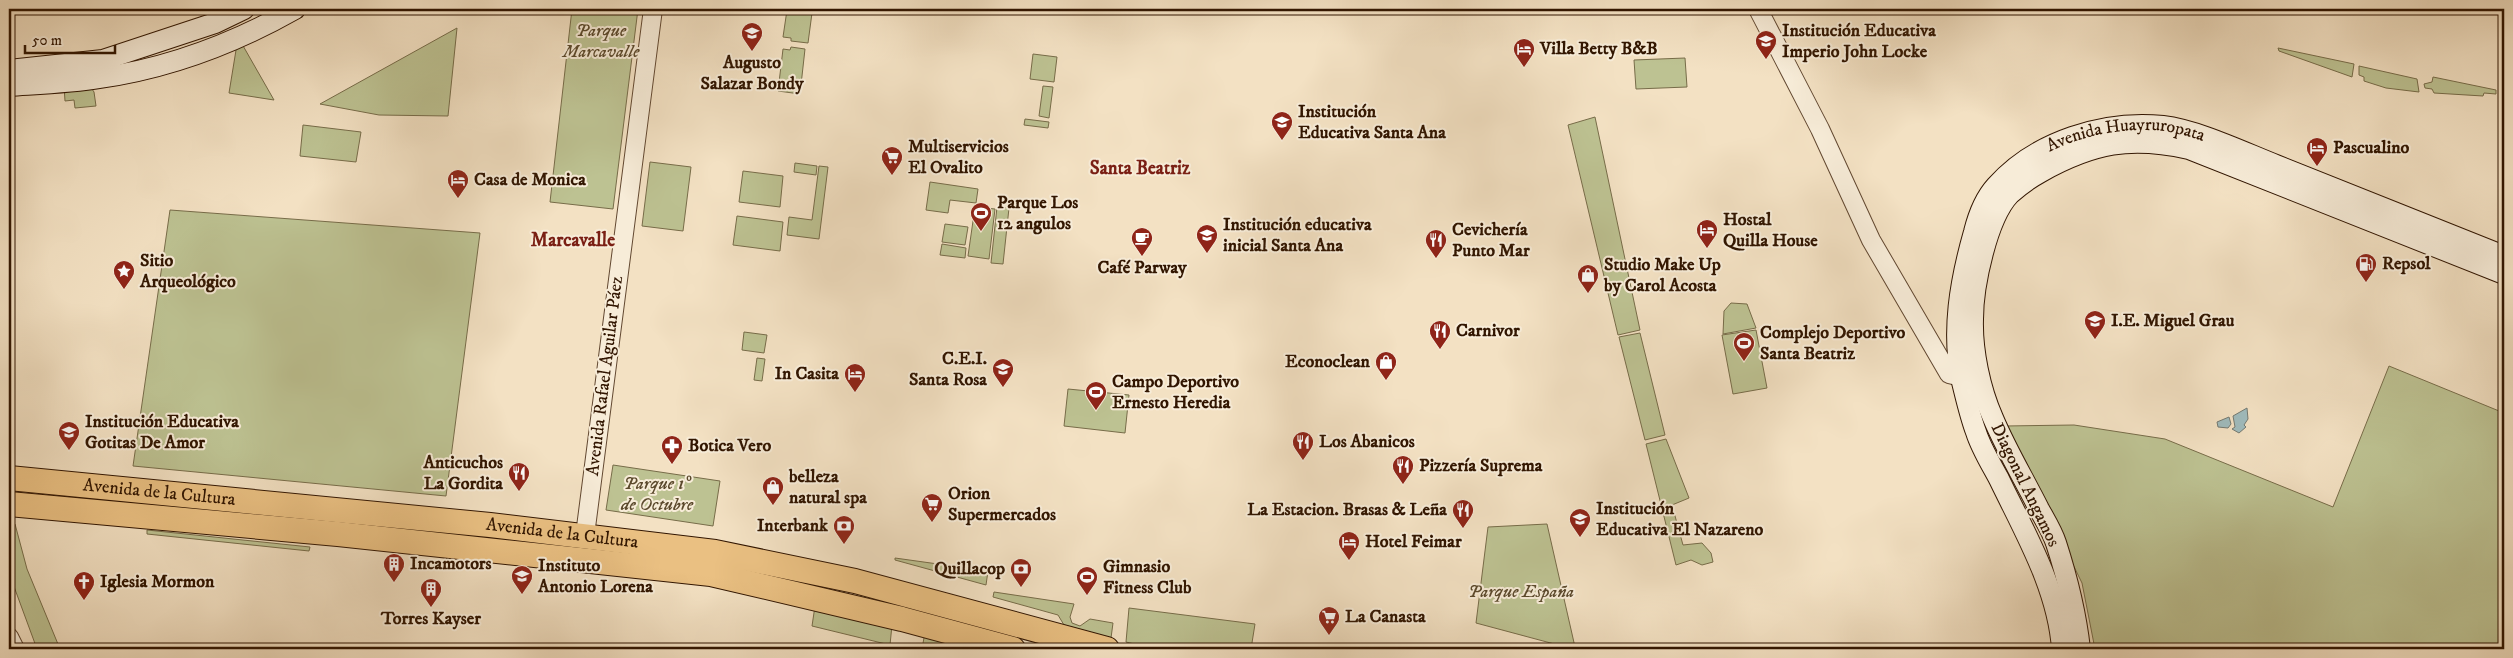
<svg xmlns="http://www.w3.org/2000/svg" width="2513" height="658" font-family="'IM FELL DW Pica',serif">
<rect width="100%" height="100%" fill="#f3e1c3"/>
<filter id="stains"><feTurbulence type="fractalNoise" baseFrequency=".004" numOctaves="4"/><feColorMatrix values="0 0 0 0 .2 0 0 0 0 .09 0 0 0 0 .02 0 0 0 .5 -.17"/></filter>
<radialGradient id="worn" r=".72"><stop offset=".6" stop-color="#630" stop-opacity="0"/><stop offset="1" stop-color="#630" stop-opacity=".3"/></radialGradient>
<g fill="#bdc292" stroke="#776c49">
<path d="M572 9H638L613 209 550 202Z"/>
<path d="M787 10 812 13 808 43 791 41V38L783 37Z"/>
<path d="M457 28 448 116 379 115 320 104Z"/>
<path d="M237 44H242L274 100 229 93Z"/>
<path d="M791 47 805 49 800 94 778 91 783 49 790 50Z"/>
<path d="M2278 48 2354 64 2352 77 2279 51Z"/>
<path d="M1033 54 1057 57 1054 82 1030 79Z"/>
<path d="M1685 58 1687 87 1636 89 1634 60Z"/>
<path d="M2359 66 2417 79 2419 92 2386 88 2364 81V77L2359 75Z"/>
<path d="M2433 77 2496 90V94L2484 93 2483 96 2434 93 2432 89 2425 88 2424 84 2432 82Z"/>
<path d="M64 86H90L94 92 96 106 75 108 74 100 65 101Z"/>
<path d="M1043 86 1053 87 1049 118 1039 116Z"/>
<path d="M1595 117 1640 330 1618 335 1568 125Z"/>
<path d="M1025 119 1049 122 1048 128 1024 125Z"/>
<path d="M303 125 361 132 356 162 300 156Z"/>
<path d="M650 162 691 167 683 231 642 226Z"/>
<path d="M795 163 817 166 816 175 794 172Z"/>
<path d="M819 166 828 167 819 239 787 235 789 217 812 220Z"/>
<path d="M743 171 783 176 780 207 739 202Z"/>
<path d="M930 182 978 189 976 203 950 200 948 213 926 210Z"/>
<path d="M975 207 995 209 989 259 968 256Z"/>
<path d="M997 207 1009 208 1003 264 991 263Z"/>
<path d="M170 210 480 233 446 496 133 466Z"/>
<path d="M737 216 783 222 780 251 733 245Z"/>
<path d="M945 224 968 227 965 245 942 242Z"/>
<path d="M942 244 966 248 965 258 940 255Z"/>
<path d="M1731 303 1747 304 1756 328 1723 334 1724 311Z"/>
<path d="M1756 330 1767 388 1733 394 1722 335Z"/>
<path d="M744 332 767 335 764 353 742 350Z"/>
<path d="M1640 333 1665 435 1645 440 1619 337Z"/>
<path d="M757 358 765 359 762 381 754 380Z"/>
<path d="M2389 366 2504 413V649H2095L2082 583 2005 426 2074 425 2165 439 2333 507Z"/>
<path d="M1068 389 1129 395 1125 433 1064 426Z"/>
<path d="M1666 439 1689 498 1672 505 1683 545 1702 543 1711 553 1713 562 1702 565 1691 560 1676 565 1646 444Z"/>
<path d="M613 465 720 481 713 526 606 510Z"/>
<path d="M15 524 27 569 60 649H37L9 573V525Z"/>
<path d="M1547 524 1575 647 1573 649 1476 623 1488 527Z"/>
<path d="M147 530 310 547 309 551 147 534Z"/>
<path d="M895 558 988 571 986 585 895 560Z"/>
<path d="M994 592 1074 604 1070 617 1072 623 1080 626 1090 619 1113 623 1111 638 1064 625 1058 615 993 597Z"/>
<path d="M815 606 892 625 890 645 812 626Z"/>
<path d="M1129 608 1255 624 1251 649H1155L1126 642Z"/>
<path d="M925 632 984 649H922Z"/>
</g>
<g fill="#9fbbbd" stroke="#737971">
<path d="M2247 408 2248 419 2244 425 2246 427 2239 433 2232 429 2235 427 2233 416Z"/>
<path d="M2229 417 2231 424 2228 428 2218 427 2217 422Z"/>
</g>
<g fill="none" stroke-linecap="round" stroke-linejoin="round">
<g stroke="#624831" stroke-width="20">
<g id="tertiary">
<path d="M1758 9 1820 129 1871 240 1949 374 1974 380"/>
<path d="M585 535 653 9"/>
<path d="M9 637 15 649"/>
</g>
</g>
<g stroke="#311500" stroke-width="22">
<g id="secondary">
<path d="M9 70 103 60 215 23 244 9"/>
<path d="M9 86C39 84 70 83 100 78 169 68 235 43 295 9"/>
<path id="s1" d="M2062 649C2058 589 2025 533 1999 479 1991 464 1981 448 1976 432 1970 416 1966 398 1962 382 1951 332 1960 281 1974 232 1978 216 1985 198 1996 186 2036 141 2104 120 2163 126 2197 130 2243 152 2276 165 2352 195 2428 226 2504 256"/>
<path d="M2080 649C2076 613 2067 577 2056 543 2052 531 2045 520 2039 509 2024 479 2006 449 1993 418 1980 389 1972 350 1973 319 1973 286 1987 218 2010 194 2019 186 2030 178 2041 172 2093 143 2130 136 2189 149L2504 274"/>
</g>
</g>
<g stroke="#311500" stroke-width="26">
<g id="trunk">
<path id="s2" d="M9 478 490 525 715 552 855 581 1107 649"/>
<path d="M9 504 338 534 711 574 902 619 1013 649"/>
</g>
</g>
<use href="#tertiary" stroke="#f7ecd8" stroke-width="18"/>
<use href="#secondary" stroke="#f7ecd8" stroke-width="20"/>
<use href="#trunk" stroke="#eac082" stroke-width="24"/>
</g>
<defs>
<g id="school-pin" transform="scale(1.125)"><path d="M0 17L-7.5 6A9.5 9.5 0 1 1 7.5 6Z" fill="#8f2418" stroke="#f7ecd8"/><path d="M0-5L7-2L0 1L-7-2ZM-4 1L0 2.5L4 1V4Q0 6-4 4Z" fill="#fff"/></g>
<g id="hotel-pin" transform="scale(1.125)"><path d="M0 17L-7.5 6A9.5 9.5 0 1 1 7.5 6Z" fill="#8f2418" stroke="#f7ecd8"/><path d="M-6-4.5h1.5V1H6V5H4.5V3h-9V5H-6ZM-4 0a1.8 1.8 0 1 1 3.6 0ZM.5 0V-2.5h3Q6-2.5 6 0Z" fill="#fff"/></g>
<g id="supermarket-pin" transform="scale(1.125)"><path d="M0 17L-7.5 6A9.5 9.5 0 1 1 7.5 6Z" fill="#8f2418" stroke="#f7ecd8"/><path d="M-6-5.5h2.5l.6 2H6L4.5 2H-2.5L-4.4-4H-6ZM-1.5 3.2a1.3 1.3 0 1 0 .1 0ZM3 3.2a1.3 1.3 0 1 0 .1 0Z" fill="#fff"/></g>
<g id="stadium-pin" transform="scale(1.125)"><path d="M0 17L-7.5 6A9.5 9.5 0 1 1 7.5 6Z" fill="#8f2418" stroke="#f7ecd8"/><path d="M0-5a6.5 5 0 1 0 0 10a6.5 5 0 1 0 0-10ZM-3.5-1.8h7v3.6h-7Z" fill="#fff"/></g>
<g id="cafe-pin" transform="scale(1.125)"><path d="M0 17L-7.5 6A9.5 9.5 0 1 1 7.5 6Z" fill="#8f2418" stroke="#f7ecd8"/><path d="M-5.5-4.5H6V0H3Q3 3.5 0 3.5H-2.5Q-5.5 3.5-5.5 0ZM3-3.2v2h1.7v-2ZM-6 4.5H4V6H-6Z" fill="#fff"/></g>
<g id="restaurant-pin" transform="scale(1.125)"><path d="M0 17L-7.5 6A9.5 9.5 0 1 1 7.5 6Z" fill="#8f2418" stroke="#f7ecd8"/><path d="M-5-6h1v4h1v-4h1v4h1v-4h1v5L-1.5 .5V6h-2V.5L-5-1ZM5-6V6H3V1.5H1.5Q1.5-4 5-6Z" fill="#fff"/></g>
<g id="fuel-pin" transform="scale(1.125)"><path d="M0 17L-7.5 6A9.5 9.5 0 1 1 7.5 6Z" fill="#8f2418" stroke="#f7ecd8"/><path d="M-5.5-6h7V0h2V4h1.3V-2.5L3-4.5l.8-.8L6-3V5H2.5V1h-1V6h-7ZM-4.2-4.7v3.2H.2V-4.7Z" fill="#fff"/></g>
<g id="sight-pin" transform="scale(1.125)"><path d="M0 17L-7.5 6A9.5 9.5 0 1 1 7.5 6Z" fill="#8f2418" stroke="#f7ecd8"/><path d="M0-6L1.8-2.2L6-1.7L2.9 1.2L3.7 5.4L0 3.3L-3.7 5.4L-2.9 1.2L-6-1.7L-1.8-2.2Z" fill="#fff"/></g>
<g id="shop-pin" transform="scale(1.125)"><path d="M0 17L-7.5 6A9.5 9.5 0 1 1 7.5 6Z" fill="#8f2418" stroke="#f7ecd8"/><path d="M-5-2.5h2.3a2.7 3.5 0 0 1 5.4 0H5L5.5 6h-11ZM-1.5-2.5h3a1.5 2.3 0 0 0-3 0Z" fill="#fff"/></g>
<g id="pharmacy-pin" transform="scale(1.125)"><path d="M0 17L-7.5 6A9.5 9.5 0 1 1 7.5 6Z" fill="#8f2418" stroke="#f7ecd8"/><path d="M-2-6h4v4h4v4h-4v4h-4v-4h-4v-4h4Z" fill="#fff"/></g>
<g id="bank-pin" transform="scale(1.125)"><path d="M0 17L-7.5 6A9.5 9.5 0 1 1 7.5 6Z" fill="#8f2418" stroke="#f7ecd8"/><path d="M-6-4H6V4H-6ZM0-2.3a2.3 2.3 0 1 0 0 4.6a2.3 2.3 0 1 0 0-4.6Z" fill="#fff"/></g>
<g id="building-pin" transform="scale(1.125)"><path d="M0 17L-7.5 6A9.5 9.5 0 1 1 7.5 6Z" fill="#8f2418" stroke="#f7ecd8"/><path d="M-4-6H4V6H1V3H-1V6H-4ZM-2.5-4.3h1.7v1.8h-1.7ZM.8-4.3h1.7v1.8H.8ZM-2.5-1h1.7V.8h-1.7ZM.8-1h1.7V.8H.8Z" fill="#fff"/></g>
<g id="university-pin" transform="scale(1.125)"><path d="M0 17L-7.5 6A9.5 9.5 0 1 1 7.5 6Z" fill="#8f2418" stroke="#f7ecd8"/><path d="M0-5L7-2L0 1L-7-2ZM-4 1L0 2.5L4 1V4Q0 6-4 4Z" fill="#fff"/></g>
<g id="church-pin" transform="scale(1.125)"><path d="M0 17L-7.5 6A9.5 9.5 0 1 1 7.5 6Z" fill="#8f2418" stroke="#f7ecd8"/><path d="M-1.2-6h2.4v3.5h3.3v2.4h-3.3V6h-2.4V-.1h-3.3v-2.4h3.3Z" fill="#fff"/></g>
</defs>
<g fill-rule="evenodd">
<use href="#school-pin" x="752" y="33"/>
<use href="#school-pin" x="1766" y="41"/>
<use href="#hotel-pin" x="1524" y="49"/>
<use href="#school-pin" x="1282" y="122"/>
<use href="#hotel-pin" x="2317" y="148"/>
<use href="#supermarket-pin" x="892" y="157"/>
<use href="#hotel-pin" x="458" y="180"/>
<use href="#stadium-pin" x="981" y="213"/>
<use href="#hotel-pin" x="1707" y="230"/>
<use href="#school-pin" x="1207" y="235"/>
<use href="#cafe-pin" x="1142" y="238"/>
<use href="#restaurant-pin" x="1436" y="240"/>
<use href="#fuel-pin" x="2366" y="264"/>
<use href="#sight-pin" x="124" y="271"/>
<use href="#shop-pin" x="1588" y="275"/>
<use href="#school-pin" x="2095" y="321"/>
<use href="#restaurant-pin" x="1440" y="331"/>
<use href="#stadium-pin" x="1744" y="343"/>
<use href="#shop-pin" x="1386" y="362"/>
<use href="#school-pin" x="1003" y="369"/>
<use href="#hotel-pin" x="855" y="374"/>
<use href="#stadium-pin" x="1096" y="392"/>
<use href="#school-pin" x="69" y="432"/>
<use href="#restaurant-pin" x="1303" y="442"/>
<use href="#pharmacy-pin" x="672" y="446"/>
<use href="#restaurant-pin" x="1403" y="466"/>
<use href="#restaurant-pin" x="519" y="473"/>
<use href="#shop-pin" x="773" y="487"/>
<use href="#supermarket-pin" x="932" y="504"/>
<use href="#restaurant-pin" x="1463" y="510"/>
<use href="#school-pin" x="1580" y="519"/>
<use href="#bank-pin" x="844" y="526"/>
<use href="#hotel-pin" x="1349" y="542"/>
<use href="#building-pin" x="394" y="564"/>
<use href="#bank-pin" x="1021" y="569"/>
<use href="#university-pin" x="522" y="576"/>
<use href="#stadium-pin" x="1087" y="577"/>
<use href="#church-pin" x="84" y="582"/>
<use href="#building-pin" x="431" y="589"/>
<use href="#supermarket-pin" x="1329" y="617"/>
</g>
<g text-anchor="middle" dominant-baseline="central" stroke-width="4" stroke-linejoin="round" paint-order="stroke">
<g font-size="18" font-style="italic" fill="#5b492c" stroke="#f7ecd8">
<text x="601" y="31">Parque<tspan x="601" dy="21">Marcavalle</tspan></text>
<text x="657" y="484">Parque 1º<tspan x="657" dy="21">de Octubre</tspan></text>
<text x="1521" y="592">Parque España</text>
</g>
<g font-size="18" font-weight="bold" fill="#311500" stroke="#f7ecd8" text-anchor="start">
<text x="1782" y="31">Institución Educativa<tspan x="1782" dy="21">Imperio John Locke</tspan></text>
<text x="1540" y="49">Villa Betty B&amp;B</text>
<text x="752" y="63" text-anchor="middle">Augusto<tspan x="752" dy="21">Salazar Bondy</tspan></text>
<text x="1298" y="112">Institución<tspan x="1298" dy="21">Educativa Santa Ana</tspan></text>
<text x="908" y="147">Multiservicios<tspan x="908" dy="21">El Ovalito</tspan></text>
<text x="2333" y="148">Pascualino</text>
<text x="474" y="180">Casa de Monica</text>
<text x="997" y="203">Parque Los<tspan x="997" dy="21">12 angulos</tspan></text>
<text x="1723" y="220">Hostal<tspan x="1723" dy="21">Quilla House</tspan></text>
<text x="1223" y="225">Institución educativa<tspan x="1223" dy="21">inicial Santa Ana</tspan></text>
<text x="1452" y="230">Cevichería<tspan x="1452" dy="21">Punto Mar</tspan></text>
<text x="140" y="261">Sitio<tspan x="140" dy="21">Arqueológico</tspan></text>
<text x="2382" y="264">Repsol</text>
<text x="1604" y="265">Studio Make Up<tspan x="1604" dy="21">by Carol Acosta</tspan></text>
<text x="1142" y="268" text-anchor="middle">Café Parway</text>
<text x="2111" y="321">I.E. Miguel Grau</text>
<text x="1456" y="331">Carnivor</text>
<text x="1760" y="333">Complejo Deportivo<tspan x="1760" dy="21">Santa Beatriz</tspan></text>
<text x="987" y="359" text-anchor="end">C.E.I.<tspan x="987" dy="21">Santa Rosa</tspan></text>
<text x="1370" y="362" text-anchor="end">Econoclean</text>
<text x="839" y="374" text-anchor="end">In Casita</text>
<text x="1112" y="382">Campo Deportivo<tspan x="1112" dy="21">Ernesto Heredia</tspan></text>
<text x="85" y="422">Institución Educativa<tspan x="85" dy="21">Gotitas De Amor</tspan></text>
<text x="1319" y="442">Los Abanicos</text>
<text x="688" y="446">Botica Vero</text>
<text x="503" y="463" text-anchor="end">Anticuchos<tspan x="503" dy="21">La Gordita</tspan></text>
<text x="1419" y="466">Pizzería Suprema</text>
<text x="789" y="477">belleza<tspan x="789" dy="21">natural spa</tspan></text>
<text x="948" y="494">Orion<tspan x="948" dy="21">Supermercados</tspan></text>
<text x="1596" y="509">Institución<tspan x="1596" dy="21">Educativa El Nazareno</tspan></text>
<text x="1447" y="510" text-anchor="end">La Estacion. Brasas &amp; Leña</text>
<text x="828" y="526" text-anchor="end">Interbank</text>
<text x="1365" y="542">Hotel Feimar</text>
<text x="410" y="564">Incamotors</text>
<text x="538" y="566">Instituto<tspan x="538" dy="21">Antonio Lorena</tspan></text>
<text x="1103" y="567">Gimnasio<tspan x="1103" dy="21">Fitness Club</tspan></text>
<text x="1005" y="569" text-anchor="end">Quillacop</text>
<text x="100" y="582">Iglesia Mormon</text>
<text x="1345" y="617">La Canasta</text>
<text x="431" y="619" text-anchor="middle">Torres Kayser</text>
</g>
<g font-size="18" fill="#311500" stroke="#f7ecd8">
<text stroke="none"><textPath href="#s1" startOffset="636">Avenida Huayruropata</textPath></text>
<text transform="translate(605 376) rotate(-83)">Avenida Rafael Aguilar Páez</text>
<text transform="translate(2025 485) rotate(64)">Diagonal Angamos</text>
<text stroke="none"><textPath href="#s2" startOffset="151">Avenida de la Cultura</textPath></text>
<text stroke="none"><textPath href="#s2" startOffset="556">Avenida de la Cultura</textPath></text>
</g>
<g font-size="19" font-weight="bold" fill="#7a1f14" stroke="#f7ecd8">
<text x="1140" y="168">Santa Beatriz</text>
<text x="573" y="240">Marcavalle</text>
</g>
</g>
<rect width="2513" height="658" fill="none" stroke="#f3e1c3" stroke-width="30"/>
<rect x="10" y="10" width="2493" height="638" fill="none" stroke="#311500" stroke-width="2.5"/>
<rect x="15" y="15" width="2483" height="628" fill="none" stroke="#311500"/>
<path d="M25 45v8h90v-8" fill="none" stroke="#311500" stroke-width="2.5"/>
<text x="32" y="45" font-size="15" fill="#311500" stroke="#f7ecd8" stroke-width="4" paint-order="stroke">50 m</text>
<rect width="100%" height="100%" filter="url(#stains)"/>
<rect width="100%" height="100%" fill="url(#worn)"/>
</svg>
